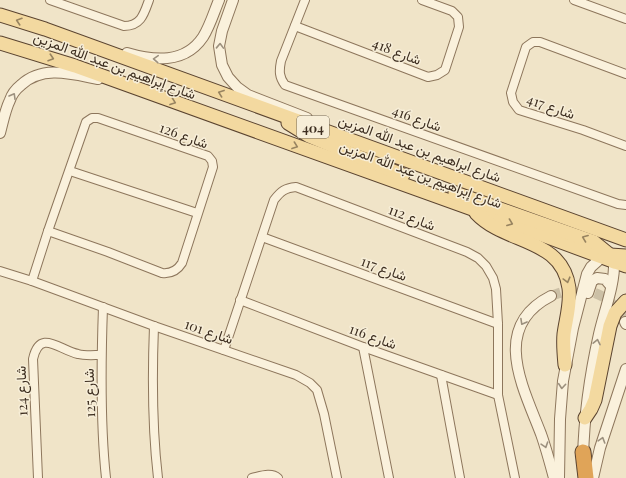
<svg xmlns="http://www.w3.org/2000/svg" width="626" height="478" font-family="'Playfair Display',Vazirmatn,serif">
<rect width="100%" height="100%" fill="#f0e4c8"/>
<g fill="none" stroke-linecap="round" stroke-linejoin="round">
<path stroke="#ccc0a6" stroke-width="10" stroke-dasharray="10 5" stroke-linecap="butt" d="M551 296C581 283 610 291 625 322"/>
<g stroke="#8d765c" stroke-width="10">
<g id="minor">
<path d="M50 0 124 26C141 26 144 14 149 0"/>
<path d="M305 0 281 61C279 71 279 77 285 85L618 204 626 205"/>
<path d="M574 0 626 19"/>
<path d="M295 26 428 77 437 75 445 70 459 27 458 17 452 11 422 0"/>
<path d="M626 74 540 42H533L526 47 511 93 513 102 519 110 583 130 626 146"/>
<path d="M92 118H98L208 156 212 161 213 167 182 263C177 271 171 274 162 273L108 252 48 231 85 125 86 122Z"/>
<path d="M70 171 197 213"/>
<path d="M262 237 498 324"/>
<path d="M0 271 32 281 154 326 296 375 310 383 317 390 324 414 337 478"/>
<path d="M32 281 48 231"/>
<path d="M240 300 363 347 498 395"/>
<path d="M103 307C101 363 100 422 106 478"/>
<path d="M154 326C152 377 152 427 158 478"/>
<path d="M363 347 389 478"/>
<path d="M224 350 274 200C281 191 285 188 296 187L467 252 478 258 486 266 493 278 496 289 498 324V395L515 478"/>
<path d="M441 375 460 478"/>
<path d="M38 478 33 359C40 328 59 350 78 354 85 356 94 355 101 355"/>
<path d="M252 478C261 476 271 472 278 478"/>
</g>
</g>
<g stroke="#8d765c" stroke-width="12">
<g id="tertiary">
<path d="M233 0 222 31 219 46 222 65 228 77 237 87 248 95 307 118"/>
<path d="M127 53C154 61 185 64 203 37 210 26 214 12 219 0"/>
<path d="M0 133C3 122 5 110 10 100 12 94 16 89 21 85 43 65 72 74 98 79"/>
<path d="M588 293 592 281 597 278 605 279 611 286"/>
<path d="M551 296C490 327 523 387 541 434 546 448 550 463 554 478"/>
<path d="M625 322 626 324"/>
<path d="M583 458C584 416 590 374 599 334 604 312 615 284 614 262"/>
<path d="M559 478 560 419 563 381 573 328 587 274 591 267 601 258"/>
<path d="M593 478 600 448 626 369"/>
</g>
</g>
<g stroke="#5b4430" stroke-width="15">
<g id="primary">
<path d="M0 15 45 29 626 240"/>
<path d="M0 43 75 66 472 209 626 266"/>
<path d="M288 123 309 136 403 175"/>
<path d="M455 193 594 242 610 255 614 262"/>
<path d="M476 213C506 245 562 237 569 288 571 304 566 319 564 334 563 344 564 354 565 365"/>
<path d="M604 256 610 255 626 256"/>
<path d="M585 418 591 409 595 400 610 326 615 313 626 301"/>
</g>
</g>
<g stroke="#5b4430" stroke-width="17">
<path id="motorway" d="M583 452 586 478"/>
</g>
<use href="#minor" stroke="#faf1dc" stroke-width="8"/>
<use href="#tertiary" stroke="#faf1dc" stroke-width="10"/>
<use href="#primary" stroke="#f3d9a0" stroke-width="13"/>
<use href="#motorway" stroke="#e0a458" stroke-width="15"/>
</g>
<defs><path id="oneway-chevron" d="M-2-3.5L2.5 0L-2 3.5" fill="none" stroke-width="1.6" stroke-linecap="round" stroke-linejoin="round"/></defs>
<g stroke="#988460">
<use href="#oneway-chevron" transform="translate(19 21) rotate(-162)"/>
<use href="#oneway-chevron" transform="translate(51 58) rotate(18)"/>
<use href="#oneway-chevron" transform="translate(221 93) rotate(-160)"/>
<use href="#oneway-chevron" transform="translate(173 102) rotate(20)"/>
<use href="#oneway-chevron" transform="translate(295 146) rotate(20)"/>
<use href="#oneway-chevron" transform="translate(510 223) rotate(21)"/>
<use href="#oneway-chevron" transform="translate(585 238) rotate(-159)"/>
<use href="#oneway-chevron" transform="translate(567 280) rotate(75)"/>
</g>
<g stroke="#9c907e">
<use href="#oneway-chevron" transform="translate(220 46) rotate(-88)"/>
<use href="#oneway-chevron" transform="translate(156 59) rotate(-176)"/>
<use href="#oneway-chevron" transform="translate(13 96) rotate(-60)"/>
<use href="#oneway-chevron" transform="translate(523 322) rotate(119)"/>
<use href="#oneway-chevron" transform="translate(597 342) rotate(-78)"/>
<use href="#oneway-chevron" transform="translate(562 386) rotate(95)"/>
<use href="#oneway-chevron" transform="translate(602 440) rotate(-73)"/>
<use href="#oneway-chevron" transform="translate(545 445) rotate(72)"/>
</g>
<g text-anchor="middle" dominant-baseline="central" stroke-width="3" stroke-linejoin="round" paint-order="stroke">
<rect fill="#f7eed8" stroke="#756857" stroke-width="1" x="297" y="116" width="32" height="22" rx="3"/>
<g font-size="13" font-weight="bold" fill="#3d2e20">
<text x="313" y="127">404</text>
</g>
<g font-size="14" fill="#3d2e20" stroke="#f7eed8">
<text transform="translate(397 51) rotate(21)">شارع 418</text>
<text transform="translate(115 65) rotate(20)">شارع إبراهيم بن عبد الله المزين</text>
<text transform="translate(551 106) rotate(19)">شارع 417</text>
<text transform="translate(417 118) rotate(20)">شارع 416</text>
<text transform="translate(184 135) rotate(20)">شارع 126</text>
<text transform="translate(420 148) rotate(20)">شارع ابراهيم بن عبد الله المزين</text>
<text transform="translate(421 174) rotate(20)">شارع إبراهيم بن عبد الله المزين</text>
<text transform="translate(412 217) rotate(21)">شارع 112</text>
<text transform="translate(384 268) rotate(20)">شارع 117</text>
<text transform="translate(209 331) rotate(19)">شارع 101</text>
<text transform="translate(373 336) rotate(20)">شارع 116</text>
<text transform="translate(21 391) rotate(-92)">شارع 124</text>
<text transform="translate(89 393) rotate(-92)">شارع 125</text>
</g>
</g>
</svg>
